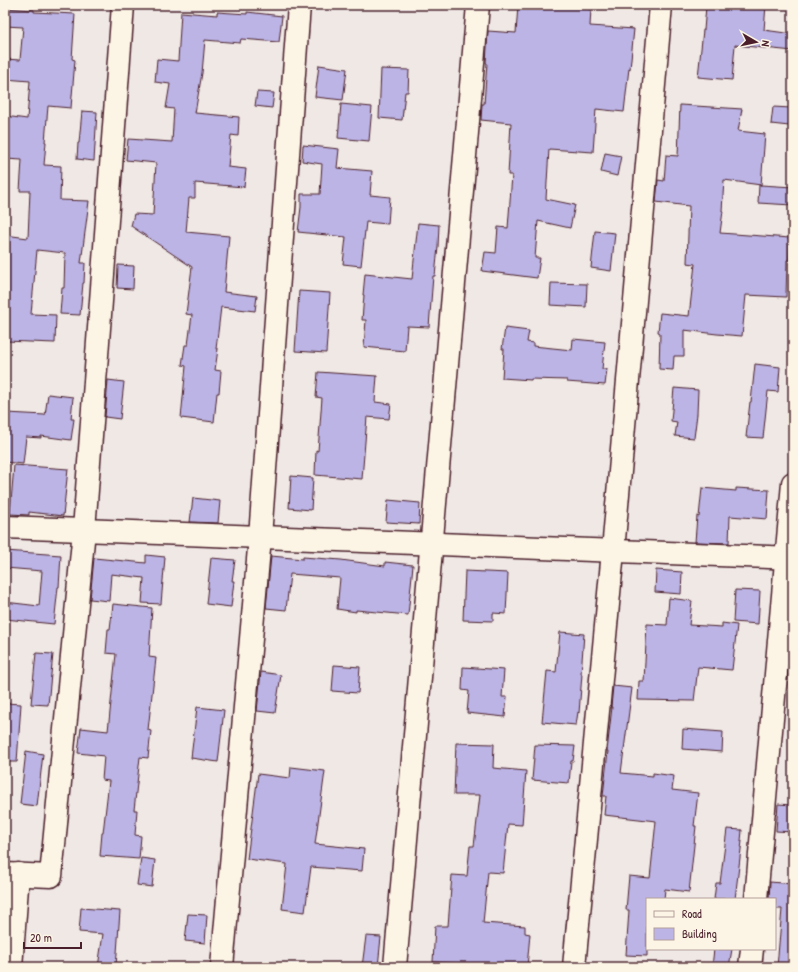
<svg xmlns="http://www.w3.org/2000/svg" width="798" height="972" font-family="'Patrick Hand',sans-serif">
<rect width="100%" height="100%" fill="#efe8e5"/>
<filter id="ink" filterUnits="userSpaceOnUse"><feTurbulence type="fractalNoise" baseFrequency=".025" numOctaves="2"/><feDisplacementMap in="SourceGraphic" scale="8" xChannelSelector="R" yChannelSelector="G"/><feConvolveMatrix kernelMatrix="1 2 1 2 8 2 1 2 1" color-interpolation-filters="sRGB"/></filter>
<g filter="url(#ink)">
<g fill="#bbb4e5" stroke="#4a1f2b">
<path d="M518 5H589L588 9H591L590 26 634 29 630 69 629 68 624 112 596 109 593 152 549 149 546 199 575 205 570 228 538 221 535 258H540L537 278 482 271 485 252 496 253 498 227 508 228 512 175H508L511 123 481 120 482 104H484L487 63H486L488 31 516 33Z"/>
<path d="M742 5H766L764 30 793 34V51L735 45 732 80 698 77 703 30H704L706 6 742 9Z"/>
<path d="M5 8 34 10V12L75 14 72 59 75 60 71 108 48 106 45 142H46L44 165 61 166 60 200 89 201 81 263H85L84 283H83L80 315 60 314 62 288H64L65 253 37 250 31 314 56 315 55 343 5 341V235L28 238 30 191H20L22 160 5 159V116L27 119 30 81 5 79V59L20 60 23 27 5 26Z"/>
<path d="M181 12 217 15V12L247 14V12L282 16 279 42 241 39 240 43 205 40 202 73 195 113 239 117 238 136 231 135 228 167 246 169 244 187 195 183V198H189L186 232 229 236 224 292 257 296 255 311 221 307 216 349H218L215 370 221 371 219 393H217L214 422 181 418 186 366 182 365 185 345H188L192 315 186 314 192 267 131 226 134 214 153 215 156 163 126 160 128 139 172 142 174 109 166 108 170 84 155 82 157 59 178 61Z"/>
<path d="M319 65 347 69 343 100 315 97Z"/>
<path d="M381 69 409 70 408 92H405L402 120 379 118Z"/>
<path d="M257 92 274 93 272 108 255 106Z"/>
<path d="M341 104 372 107 369 141 338 138Z"/>
<path d="M680 105 742 109 738 131 765 134 761 185 793 187V195L792 205 758 203 759 185H761L724 180 722 211H723L720 233 790 238 789 260H787L786 297 746 295 742 336 717 334 684 330V356H674L673 370 659 369 660 333 658 332 660 313 689 316 695 264 687 263 689 206 656 202 658 180 664 181 666 155 678 156Z"/>
<path d="M773 107 791 108 789 126 771 124Z"/>
<path d="M82 111 97 112 94 161 77 159 78 143H79Z"/>
<path d="M303 145 339 149 337 168 372 171 370 195 390 197 388 224 366 222 361 266 343 264 346 237 298 232 301 207V194H320L322 164 302 161Z"/>
<path d="M605 153 621 156 617 176 601 172Z"/>
<path d="M418 223 439 225 438 247 435 276H433L429 327 407 326 405 351 364 347 366 320H362L364 295H363L365 274 412 279Z"/>
<path d="M595 231 615 233 611 271 591 268Z"/>
<path d="M118 265 134 266 133 289 117 288Z"/>
<path d="M551 283 587 284 586 307 550 305Z"/>
<path d="M299 291 330 293 326 353 295 351Z"/>
<path d="M505 328 529 331 527 342 533 343V346L572 350 573 339 605 342 602 369H607L605 385 567 382V380L531 379V380L502 378 504 349H502Z"/>
<path d="M755 364 780 367 778 392 768 391 763 438 746 437 750 402H751Z"/>
<path d="M318 372 377 376 375 402 391 404 389 419 367 417 362 479 315 475 316 450 318 451 322 398 316 397Z"/>
<path d="M108 380 124 382 120 419 105 417Z"/>
<path d="M674 388 698 390 697 414 694 438 675 436 677 422 671 421Z"/>
<path d="M48 394 73 397 71 419H74L71 440 41 436V438L26 437 23 464 5 462V434L7 413 45 415Z"/>
<path d="M14 465 68 469 63 516 29 512V515L10 514Z"/>
<path d="M291 476 313 478 311 510 289 508Z"/>
<path d="M702 488 736 491V488L769 490 767 519 730 516 729 543 695 542 697 516 699 517Z"/>
<path d="M193 498 220 501 218 523 190 522Z"/>
<path d="M388 500 420 503 419 524 386 522Z"/>
<path d="M5 551 61 555 59 587H58L54 624 5 619V602L39 606 42 571 5 568Z"/>
<path d="M146 555 165 557 161 604 142 603 144 578 111 574 109 601 90 599 94 558 146 563Z"/>
<path d="M271 556 303 559V557L341 560 385 566V562L413 565 408 615 356 610V612L337 609 340 578 290 574 286 610 266 608Z"/>
<path d="M211 558 235 560 232 581H234L231 607 206 604Z"/>
<path d="M656 570 682 572 681 594 655 592Z"/>
<path d="M465 571 508 573 506 614 493 613V621L463 620Z"/>
<path d="M735 590 760 591 758 624 733 622Z"/>
<path d="M669 598 692 601 689 625 722 627V623L737 625 732 670 698 667 694 701 638 700 639 681H644L647 624 667 625Z"/>
<path d="M113 604 152 608 149 657 156 658 148 730 151 731 148 758 140 757 134 810H137L135 835 141 836 139 859 100 856 102 833H103L109 781 102 780 104 756 78 753 81 728 108 731 116 654 106 653 108 629H110Z"/>
<path d="M560 632 584 634 581 674H582L579 713 578 712 576 725 542 722 547 671 556 672Z"/>
<path d="M36 653 53 654 48 705 31 704Z"/>
<path d="M334 665 360 667 358 693 332 691Z"/>
<path d="M463 667 504 670 502 697H507L505 717 467 713 469 691 462 690Z"/>
<path d="M261 672 281 675 275 713 257 711Z"/>
<path d="M613 686 632 688 621 773 653 776V773L674 776 672 790 698 793 694 826H696L689 892 665 889 664 899H647V956L626 955 629 910H626L629 876 650 878 656 821 604 815 606 796H603L608 751H607L612 707H611Z"/>
<path d="M5 703 21 704 17 762H5Z"/>
<path d="M197 707 224 710 218 762 191 758Z"/>
<path d="M683 729 723 732 722 752 682 749Z"/>
<path d="M456 743 494 744 493 768 526 771 522 825 508 824 503 873 488 872 483 923 525 926V933L530 934 527 967H463V964L433 962 435 926H448L452 875 467 876 470 846H474L480 795H454Z"/>
<path d="M535 745 575 746 573 761H571L569 783 532 780Z"/>
<path d="M26 751 43 754 37 806 20 804Z"/>
<path d="M291 767 325 771 315 844 364 849 362 871 311 867 305 912 282 909 287 864 247 859 258 774 290 778Z"/>
<path d="M778 804 793 805V832L776 831Z"/>
<path d="M727 829 742 830 741 841H742L735 899H714L716 883H720Z"/>
<path d="M141 858 155 860 152 887 137 885Z"/>
<path d="M770 882 793 884V967H777L782 909H775V899H769Z"/>
<path d="M81 908 120 911 116 967H98L103 934 79 932Z"/>
<path d="M188 914 207 915 205 943 185 941Z"/>
<path d="M366 936 381 937 378 967H362Z"/>
<path d="M714 949H732L729 967H712Z"/>
</g>
<g fill="none" stroke-linecap="round" stroke-linejoin="round">
<g stroke="#4a1f2b" stroke-width="25">
<g id="street">
<path d="M5 527 793 558"/>
<path d="M5 874 51 876 84 530 123 5"/>
<path d="M756 899 793 483"/>
<path d="M11 967 18 874"/>
<path d="M222 967 260 537 299 5"/>
<path d="M395 967 478 5"/>
<path d="M574 967 613 551 661 5"/>
<path d="M750 967 752 949"/>
</g>
</g>
<use href="#street" stroke="#fcf5e5" stroke-width="22"/>
</g>
</g>
<rect width="798" height="972" fill="none" stroke="#fcf5e5" stroke-width="20"/>
<rect x="10" y="10" width="778" height="952" fill="none" stroke="#4a1f2b" stroke-width="1.5" filter="url(#ink)"/>
<rect x="646" y="898" width="130" height="52" fill="#fcf5e5" stroke="#b59f9b"/>
<rect x="654" y="911" width="20" height="6" fill="#fcf5e5" stroke="#b59f9b"/>
<text x="682" y="918" font-size="12" fill="#4a1f2b">Road</text>
<rect x="654" y="928" width="20" height="12" fill="#bbb4e5" stroke="#b59f9b"/>
<text x="682" y="938" font-size="12" fill="#4a1f2b">Building</text>
<g transform="translate(756 42) rotate(99)" stroke="#fcf5e5" stroke-width="3" paint-order="stroke">
<path d="M0-3L7 15L0 10L-7 15Z" fill="#4a1f2b"/>
<text y="-6" font-size="11" font-weight="bold" text-anchor="middle" fill="#4a1f2b">N</text>
</g>
<path d="M24 942v6h57v-6" fill="none" stroke="#4a1f2b" stroke-width="2"/>
<text x="30" y="942" font-size="12" fill="#4a1f2b" stroke="#fcf5e5" stroke-width="3" paint-order="stroke">20 m</text>
</svg>
